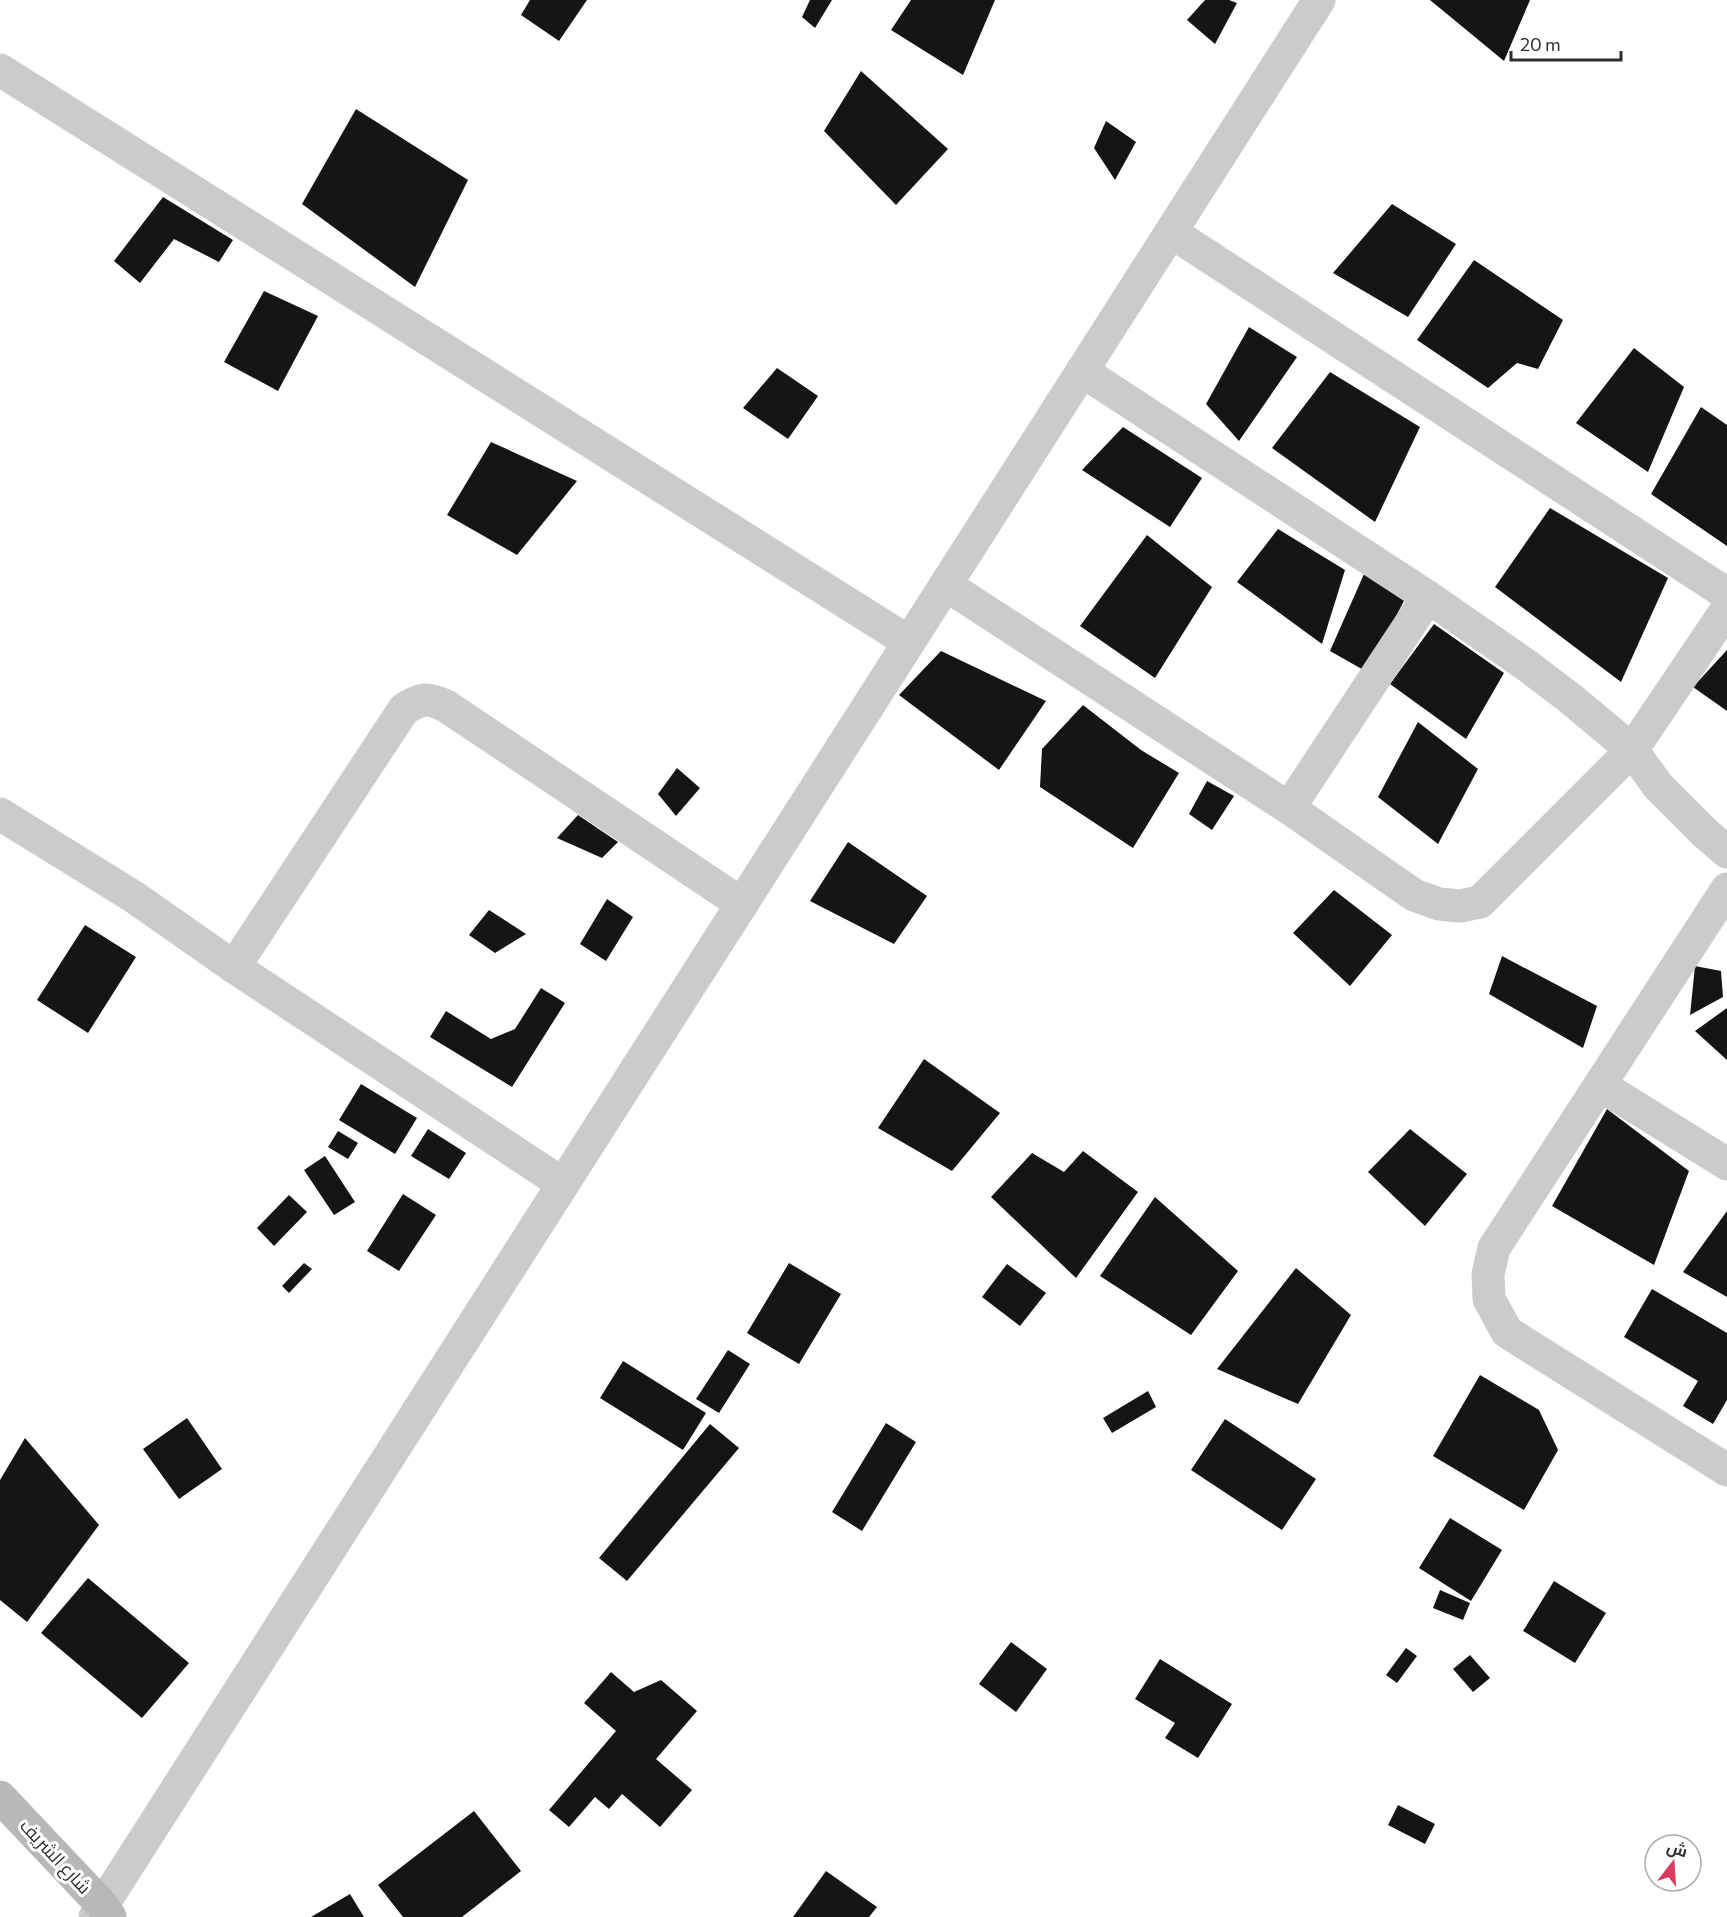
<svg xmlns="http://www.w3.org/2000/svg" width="1727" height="1917" font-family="Commissioner,Cairo,sans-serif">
<rect width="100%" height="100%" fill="#fff"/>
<g fill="#151515">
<path d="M530 0H587L559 41 521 15Z"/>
<path d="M810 0H832L815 28 802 17Z"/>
<path d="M911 0H995L963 75 891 30Z"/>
<path d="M1205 0H1229L1237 3 1215 44 1187 20Z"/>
<path d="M1430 0H1530L1504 61Z"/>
<path d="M861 71 948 149 896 205 824 131Z"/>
<path d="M356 109 468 180 415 287 302 204Z"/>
<path d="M1106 121 1136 142 1115 180 1094 148Z"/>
<path d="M163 197 233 240 219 262 174 239 140 283 114 261Z"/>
<path d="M1392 204 1456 244 1408 317 1333 273Z"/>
<path d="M1474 260 1563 320 1538 369 1517 363 1488 388 1417 340Z"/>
<path d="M264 291 318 316 278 391 224 362Z"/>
<path d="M1249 327 1297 357 1239 441 1206 404Z"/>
<path d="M1634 348 1684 387 1648 472 1576 423Z"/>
<path d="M777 368 818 396 788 439 743 408Z"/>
<path d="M1330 372 1420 427 1375 522 1272 448Z"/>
<path d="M1701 407 1727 425V546L1651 494Z"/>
<path d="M1123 427 1202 478 1170 527 1082 470Z"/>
<path d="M491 442 577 481 517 555 447 515Z"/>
<path d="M1550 508 1668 578 1621 682 1495 587Z"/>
<path d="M1278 529 1345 570 1322 644 1237 582Z"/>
<path d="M1147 535 1212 587 1155 678 1080 626Z"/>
<path d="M1364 574 1406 597 1367 672 1330 651Z"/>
<path d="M1434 624 1504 673 1466 739 1390 684Z"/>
<path d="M1727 650V711L1693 687Z"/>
<path d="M941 651 1046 701 999 770 899 695Z"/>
<path d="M1083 705 1141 750 1179 773 1133 848 1040 787 1042 749Z"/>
<path d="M1418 722 1478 769 1438 844 1378 797Z"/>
<path d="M677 768 700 788 676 816 658 794Z"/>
<path d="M1207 781 1234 796 1212 830 1189 814Z"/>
<path d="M578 815 618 842 602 858 557 838Z"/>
<path d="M848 842 927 896 894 944 810 901Z"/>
<path d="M1334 890 1392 935 1350 986 1293 933Z"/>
<path d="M607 899 633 917 606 961 580 944Z"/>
<path d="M489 910 526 934 495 953 469 935Z"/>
<path d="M85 925 136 957 88 1033 37 1000Z"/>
<path d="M1502 956 1597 1006 1583 1048 1489 994Z"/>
<path d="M1695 966 1721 971 1723 997 1690 1015Z"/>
<path d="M541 988 565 1003 512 1087 430 1037 446 1011 491 1039 515 1029Z"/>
<path d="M1727 1008V1060L1695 1031Z"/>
<path d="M924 1059 1000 1113 952 1171 878 1128Z"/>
<path d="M361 1084 417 1118 395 1154 339 1120Z"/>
<path d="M1607 1109 1689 1171 1654 1265 1552 1206Z"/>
<path d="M428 1129 466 1153 449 1179 411 1156Z"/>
<path d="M1410 1129 1467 1174 1425 1226 1368 1172Z"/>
<path d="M338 1131 358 1143 348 1159 328 1147Z"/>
<path d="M1083 1151 1138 1192 1076 1278 991 1197 1032 1153 1064 1172Z"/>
<path d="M325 1156 355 1202 334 1215 304 1170Z"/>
<path d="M403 1194 436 1215 399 1271 367 1251Z"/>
<path d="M289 1195 307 1212 274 1246 257 1228Z"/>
<path d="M1155 1197 1238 1271 1191 1335 1100 1276Z"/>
<path d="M1727 1211V1297L1683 1272Z"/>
<path d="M304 1263 312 1269 289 1293 282 1286Z"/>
<path d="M789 1263 841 1294 799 1364 747 1333Z"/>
<path d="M1007 1264 1046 1293 1020 1326 982 1297Z"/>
<path d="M1296 1268 1351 1315 1298 1404 1217 1369Z"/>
<path d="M1652 1289 1727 1333V1400L1713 1424 1683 1406 1698 1381 1624 1337Z"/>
<path d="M728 1350 750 1364 719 1413 696 1399Z"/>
<path d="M623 1361 706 1413 683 1450 600 1398Z"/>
<path d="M1480 1375 1539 1410 1558 1450 1524 1510 1433 1456Z"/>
<path d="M1148 1391 1156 1407 1112 1433 1103 1418Z"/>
<path d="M187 1418 222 1469 179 1499 143 1449Z"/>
<path d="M1225 1419 1316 1479 1282 1530 1191 1470Z"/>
<path d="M886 1423 916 1442 862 1531 832 1512Z"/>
<path d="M710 1424 739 1448 627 1581 599 1558Z"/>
<path d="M25 1438 99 1525 27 1622 0 1600V1480Z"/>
<path d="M1450 1518 1502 1550 1471 1601 1419 1568Z"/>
<path d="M88 1578 189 1663 142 1718 41 1633Z"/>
<path d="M1554 1581 1606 1613 1575 1663 1523 1631Z"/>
<path d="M1440 1590 1470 1603 1463 1620 1433 1608Z"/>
<path d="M1011 1642 1047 1669 1016 1712 979 1684Z"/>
<path d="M1406 1648 1417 1656 1397 1683 1386 1675Z"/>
<path d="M1470 1655 1490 1678 1473 1692 1453 1669Z"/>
<path d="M1160 1659 1232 1704 1198 1758 1165 1738 1175 1723 1135 1699Z"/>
<path d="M611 1672 634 1692 661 1680 697 1711 656 1759 692 1790 660 1827 622 1794 609 1809 595 1797 569 1827 549 1810 616 1731 584 1703Z"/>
<path d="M1398 1805 1435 1824 1425 1844 1388 1825Z"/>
<path d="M474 1811 521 1871 462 1917H403L378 1885Z"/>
<path d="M826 1871 877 1907 869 1917H793Z"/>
<path d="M350 1894 364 1917H311Z"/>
</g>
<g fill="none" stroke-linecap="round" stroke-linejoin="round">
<g stroke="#cbcbcb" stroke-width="33">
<path d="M0 70 909 642"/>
<path d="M1171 232 1727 594"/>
<path d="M1082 371 1428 597 1529 667 1571 699 1632 750 1658 786 1705 833 1727 852"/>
<path d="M946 585 1289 808 1414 895 1439 904 1460 906 1480 902 1632 750 1727 609"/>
<path d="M1289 808 1428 597"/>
<path d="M0 814 134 897 234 967 563 1184"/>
<path d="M1727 889 1494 1248 1488 1274 1489 1299 1507 1332 1727 1470"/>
<path d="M234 967 404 709C423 698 427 697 446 706L742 904"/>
<path d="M1600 1085 1727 1164"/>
<path d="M95 1917 1319 0"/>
</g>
<path stroke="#b8b8b8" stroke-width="33" d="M0 1797 102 1905 110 1917"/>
</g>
<g text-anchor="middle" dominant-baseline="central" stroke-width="6" stroke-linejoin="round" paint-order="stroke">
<g font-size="18" fill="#2e2e2e" stroke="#fff">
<text transform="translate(56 1856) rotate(47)">شارع الشريف</text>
</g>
</g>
<g transform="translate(1673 1863) rotate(17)"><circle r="28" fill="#ffffff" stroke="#ababab" stroke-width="1.5"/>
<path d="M0-4.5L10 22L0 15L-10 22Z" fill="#da3b5f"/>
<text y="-9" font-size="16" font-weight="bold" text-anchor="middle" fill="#2e2e2e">ش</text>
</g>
<path d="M1511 51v9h110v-9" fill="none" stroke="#2e2e2e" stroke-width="3"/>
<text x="1520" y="51" font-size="18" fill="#2e2e2e" stroke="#ffffff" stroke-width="4.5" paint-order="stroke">20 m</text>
</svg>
